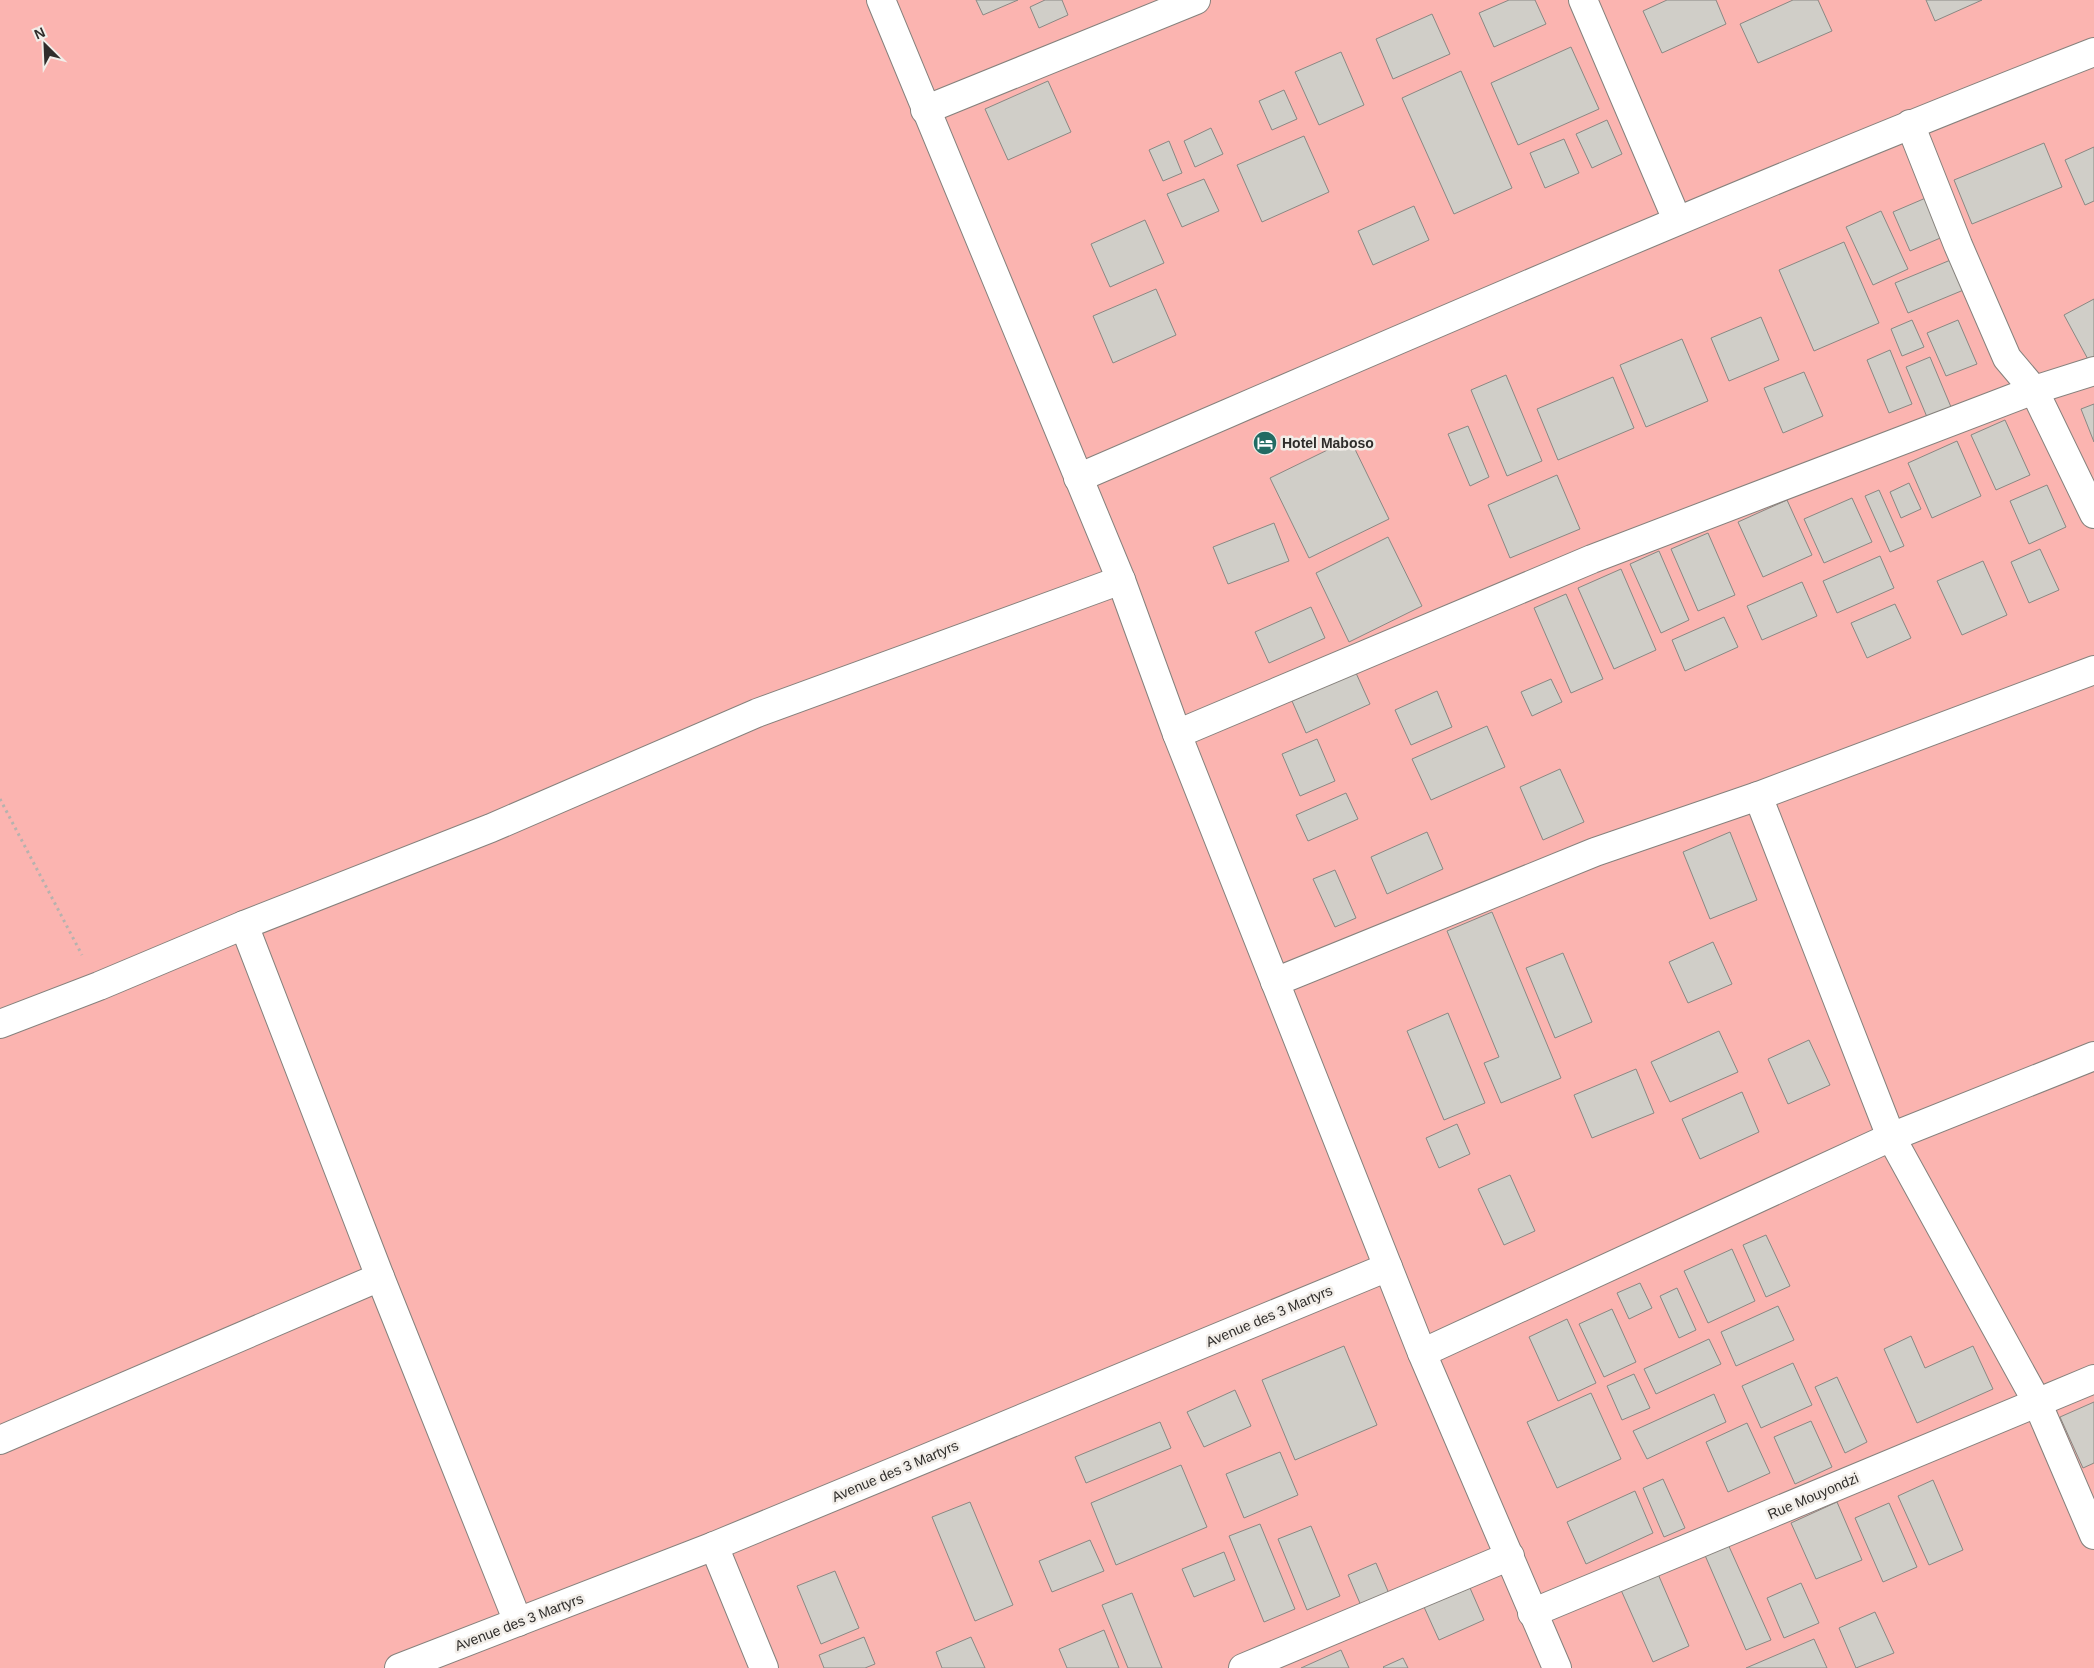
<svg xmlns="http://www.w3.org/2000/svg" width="2094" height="1668" font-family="Helvetica,sans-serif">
<rect width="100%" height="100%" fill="#f2eee9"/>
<rect fill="#fbb4b0" x="0" y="0" width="2094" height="1668"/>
<g fill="#d0cec8" stroke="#8a8883">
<path d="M976 0H1018L983 15Z"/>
<path d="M1045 0H1062L1068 15 1039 28 1030 7Z"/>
<path d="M1509 0H1535L1546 24 1494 47 1479 13Z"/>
<path d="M1667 0H1716L1726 24 1662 53 1643 11Z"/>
<path d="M1793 0H1818L1832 31 1758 63 1740 24Z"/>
<path d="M1926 0H1982L1935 21Z"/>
<path d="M1432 14 1450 54 1393 79 1376 39Z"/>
<path d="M1571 47 1599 109 1518 145 1491 83Z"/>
<path d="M1341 52 1364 105 1319 125 1295 72Z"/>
<path d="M1461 71 1512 188 1454 214 1402 98Z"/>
<path d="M1048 81 1071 132 1008 160 985 109Z"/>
<path d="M1284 90 1297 119 1272 130 1259 101Z"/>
<path d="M1607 120 1622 154 1592 168 1576 134Z"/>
<path d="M1211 128 1223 154 1195 167 1184 141Z"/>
<path d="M1304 136 1329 192 1262 222 1237 165Z"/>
<path d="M1564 139 1579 173 1545 188 1530 153Z"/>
<path d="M1169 141 1182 173 1163 181 1149 150Z"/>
<path d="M2044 143 2062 187 1972 224 1954 180Z"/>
<path d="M2094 147V201L2085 205 2065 160Z"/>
<path d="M1204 179 1219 211 1182 227 1167 194Z"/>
<path d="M1928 197 1945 236 1910 251 1893 212Z"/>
<path d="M1414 206 1429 240 1373 265 1358 231Z"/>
<path d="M1881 211 1908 269 1873 285 1846 227Z"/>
<path d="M1145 220 1164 263 1110 287 1091 244Z"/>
<path d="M1844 242 1879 323 1814 351 1779 270Z"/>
<path d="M1953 259 1966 289 1908 313 1895 283Z"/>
<path d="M1156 289 1176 335 1113 363 1093 316Z"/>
<path d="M2094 299V361L2090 363 2064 315Z"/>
<path d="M1761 317 1779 360 1729 381 1711 338Z"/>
<path d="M1912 320 1924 347 1902 356 1891 329Z"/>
<path d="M1958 320 1977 364 1946 376 1927 333Z"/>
<path d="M1682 339 1708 401 1646 427 1620 365Z"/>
<path d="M1890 350 1912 404 1889 413 1867 360Z"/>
<path d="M1930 357 1951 407 1927 417 1906 367Z"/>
<path d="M1804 372 1823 416 1783 433 1764 388Z"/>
<path d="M1506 375 1542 461 1507 476 1471 390Z"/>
<path d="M1613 377 1634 428 1558 460 1537 409Z"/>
<path d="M2094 404V442L2081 409Z"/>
<path d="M2005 420 2030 475 1996 490 1971 435Z"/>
<path d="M1468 426 1489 477 1470 486 1448 434Z"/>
<path d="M1350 439 1389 519 1309 558 1270 478Z"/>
<path d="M1957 441 1981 496 1932 518 1908 463Z"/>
<path d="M1557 475 1580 529 1510 558 1488 505Z"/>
<path d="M1909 483 1921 509 1901 518 1890 492Z"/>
<path d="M2047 485 2066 527 2029 544 2010 501Z"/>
<path d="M1879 490 1904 546 1890 552 1865 496Z"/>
<path d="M1852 498 1872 542 1824 563 1804 519Z"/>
<path d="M1787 500 1812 555 1763 577 1738 522Z"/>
<path d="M1274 523 1289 561 1228 584 1213 547Z"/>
<path d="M1708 533 1735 595 1698 611 1671 549Z"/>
<path d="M1388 537 1422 606 1349 642 1316 573Z"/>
<path d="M2040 549 2059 590 2029 603 2011 562Z"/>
<path d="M1659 551 1689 620 1661 633 1630 564Z"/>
<path d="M1880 556 1894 588 1837 613 1823 581Z"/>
<path d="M1983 561 2007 615 1962 635 1937 581Z"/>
<path d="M1621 569 1656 650 1614 669 1578 588Z"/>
<path d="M1802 582 1817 616 1762 640 1747 606Z"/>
<path d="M1566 594 1603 679 1571 693 1534 608Z"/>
<path d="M1895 604 1911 638 1867 658 1851 623Z"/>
<path d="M1311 607 1325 638 1269 663 1255 632Z"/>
<path d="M1724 617 1738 647 1685 671 1672 640Z"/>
<path d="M1356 673 1370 704 1306 733 1292 701Z"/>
<path d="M1551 679 1562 702 1532 716 1521 692Z"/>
<path d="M1437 691 1452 727 1411 745 1395 710Z"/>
<path d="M1487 726 1505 767 1431 800 1412 759Z"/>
<path d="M1317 739 1335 781 1300 796 1282 754Z"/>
<path d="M1560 769 1584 822 1543 840 1520 787Z"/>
<path d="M1346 793 1358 819 1308 841 1296 815Z"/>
<path d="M1427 832 1443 869 1387 894 1371 857Z"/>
<path d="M1730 832 1757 900 1710 919 1683 852Z"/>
<path d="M1335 870 1356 918 1335 927 1313 879Z"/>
<path d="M1492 912 1561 1078 1501 1103 1484 1063 1499 1057 1447 931Z"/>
<path d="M1713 942 1732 984 1688 1003 1669 962Z"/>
<path d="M1563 953 1592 1022 1555 1038 1526 968Z"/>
<path d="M1448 1013 1485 1103 1444 1120 1407 1031Z"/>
<path d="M1719 1031 1738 1072 1670 1102 1651 1062Z"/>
<path d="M1809 1040 1830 1085 1788 1104 1768 1059Z"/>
<path d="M1636 1069 1654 1113 1592 1138 1574 1095Z"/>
<path d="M1742 1092 1759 1132 1700 1159 1682 1119Z"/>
<path d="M1457 1124 1470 1154 1439 1168 1426 1138Z"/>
<path d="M1510 1175 1535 1231 1504 1245 1478 1189Z"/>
<path d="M1766 1235 1790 1286 1766 1297 1743 1245Z"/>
<path d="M1732 1249 1755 1301 1708 1323 1684 1271Z"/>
<path d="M1640 1283 1652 1308 1629 1319 1617 1293Z"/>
<path d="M1677 1288 1696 1330 1679 1338 1660 1296Z"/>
<path d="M1778 1306 1794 1340 1736 1366 1721 1332Z"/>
<path d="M1612 1309 1636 1362 1604 1377 1579 1324Z"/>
<path d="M1567 1319 1596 1383 1558 1401 1529 1337Z"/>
<path d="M1911 1336 1925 1368 1973 1346 1993 1389 1917 1423 1884 1349Z"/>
<path d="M1709 1339 1721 1364 1656 1394 1644 1369Z"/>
<path d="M1344 1346 1377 1425 1295 1460 1262 1380Z"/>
<path d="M1793 1363 1812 1405 1761 1428 1742 1386Z"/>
<path d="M1634 1374 1650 1408 1622 1420 1607 1386Z"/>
<path d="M1837 1377 1867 1442 1845 1453 1815 1387Z"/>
<path d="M1235 1390 1251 1426 1204 1447 1187 1412Z"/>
<path d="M1591 1393 1621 1459 1557 1488 1527 1422Z"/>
<path d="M1714 1394 1726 1422 1647 1459 1633 1431Z"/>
<path d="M2094 1402V1463L2083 1468 2060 1417Z"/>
<path d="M1811 1421 1832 1467 1795 1484 1774 1437Z"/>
<path d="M1160 1422 1171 1448 1086 1483 1075 1457Z"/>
<path d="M1747 1423 1770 1473 1728 1492 1706 1442Z"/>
<path d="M1280 1452 1298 1495 1244 1518 1226 1474Z"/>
<path d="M1181 1465 1207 1527 1116 1565 1091 1503Z"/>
<path d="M1663 1479 1685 1528 1664 1537 1643 1488Z"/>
<path d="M1933 1480 1963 1550 1929 1565 1898 1496Z"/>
<path d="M1635 1491 1653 1533 1586 1564 1567 1522Z"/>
<path d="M970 1502 1013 1605 975 1621 932 1517Z"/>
<path d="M1837 1502 1862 1560 1816 1579 1791 1523Z"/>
<path d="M1889 1503 1917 1567 1883 1582 1855 1518Z"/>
<path d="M1260 1524 1295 1609 1264 1622 1229 1536Z"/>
<path d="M1311 1526 1340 1596 1307 1610 1278 1539Z"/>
<path d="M1090 1540 1104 1571 1052 1592 1039 1561Z"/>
<path d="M1727 1542 1771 1640 1746 1650 1704 1553Z"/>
<path d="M1224 1552 1235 1580 1194 1597 1182 1569Z"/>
<path d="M1376 1563 1390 1596 1362 1608 1348 1575Z"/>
<path d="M835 1571 859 1628 821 1644 797 1586Z"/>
<path d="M1658 1574 1689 1646 1653 1662 1621 1590Z"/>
<path d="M1801 1583 1819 1623 1784 1638 1767 1598Z"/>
<path d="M1470 1588 1484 1620 1439 1640 1424 1607Z"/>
<path d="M1132 1593 1162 1668H1128L1102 1605Z"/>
<path d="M1875 1612 1894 1653 1856 1668 1839 1628Z"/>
<path d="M1104 1630 1119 1668H1067L1059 1649Z"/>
<path d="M864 1637 875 1664 865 1668H824L819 1655Z"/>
<path d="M971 1637 985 1668H942L936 1652Z"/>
<path d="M1814 1639 1827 1668H1746Z"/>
<path d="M1341 1650 1349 1668H1301Z"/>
<path d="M1403 1658 1408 1668H1384L1383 1667Z"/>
</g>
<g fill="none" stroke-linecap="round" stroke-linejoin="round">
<g stroke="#85817c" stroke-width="30">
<g id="minor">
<path d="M881 0 1121 580 1177 734 1422 1353 1557 1668"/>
<path d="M1583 0 1677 220"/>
<path d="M925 110 1196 0"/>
<path d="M1910 124 1958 245 2007 358 2034 390 2094 514"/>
<path d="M1078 478C1415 333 1752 185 2094 52"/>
<path d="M1177 734 1592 559 2034 390 2094 371"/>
<path d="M1758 796 1891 1137 2037 1402 2094 1535"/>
<path d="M244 925 380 1277 518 1622"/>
<path d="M1275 982 1595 852 1758 796 2094 670"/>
<path d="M0 1024 99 986 244 925 491 828 757 713 1121 580"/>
<path d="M1422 1353 1891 1137 2094 1056"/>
<path d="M0 1440 380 1277"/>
<path d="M714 1546 764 1668"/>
<path d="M1532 1613 2094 1379"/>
<path d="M399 1668 714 1546 1388 1267"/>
<path d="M1243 1668 1510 1556"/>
</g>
</g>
<path stroke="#b6b2ae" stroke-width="3" stroke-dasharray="2.5 4" stroke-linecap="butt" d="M0 799 82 955"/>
<use href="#minor" stroke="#fff" stroke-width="28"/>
</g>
<defs>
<g id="hotel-disc" transform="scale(1.25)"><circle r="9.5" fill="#226b63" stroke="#f2eee9"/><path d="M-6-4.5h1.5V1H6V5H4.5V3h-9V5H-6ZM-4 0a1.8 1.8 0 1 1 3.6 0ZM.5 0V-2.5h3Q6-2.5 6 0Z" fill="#fff"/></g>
</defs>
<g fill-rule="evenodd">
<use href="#hotel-disc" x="1265" y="443"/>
</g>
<g text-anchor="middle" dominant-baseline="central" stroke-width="5" stroke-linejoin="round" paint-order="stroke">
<g font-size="14" font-weight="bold" fill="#2f2d2b" stroke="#f2eee9" text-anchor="start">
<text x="1282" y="443">Hotel Maboso</text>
</g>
<g font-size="14" fill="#2f2d2b" stroke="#f2eee9">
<text transform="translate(1269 1316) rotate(-23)">Avenue des 3 Martyrs</text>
<text transform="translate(895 1471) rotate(-23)">Avenue des 3 Martyrs</text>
<text transform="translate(1813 1496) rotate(-23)">Rue Mouyondzi</text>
<text transform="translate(519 1622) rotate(-21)">Avenue des 3 Martyrs</text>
</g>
</g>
<g transform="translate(45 45) rotate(336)" stroke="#f2eee9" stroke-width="4" paint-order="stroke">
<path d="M0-4L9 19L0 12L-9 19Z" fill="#2f2d2b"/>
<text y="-8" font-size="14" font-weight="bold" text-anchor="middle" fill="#2f2d2b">N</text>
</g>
</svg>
